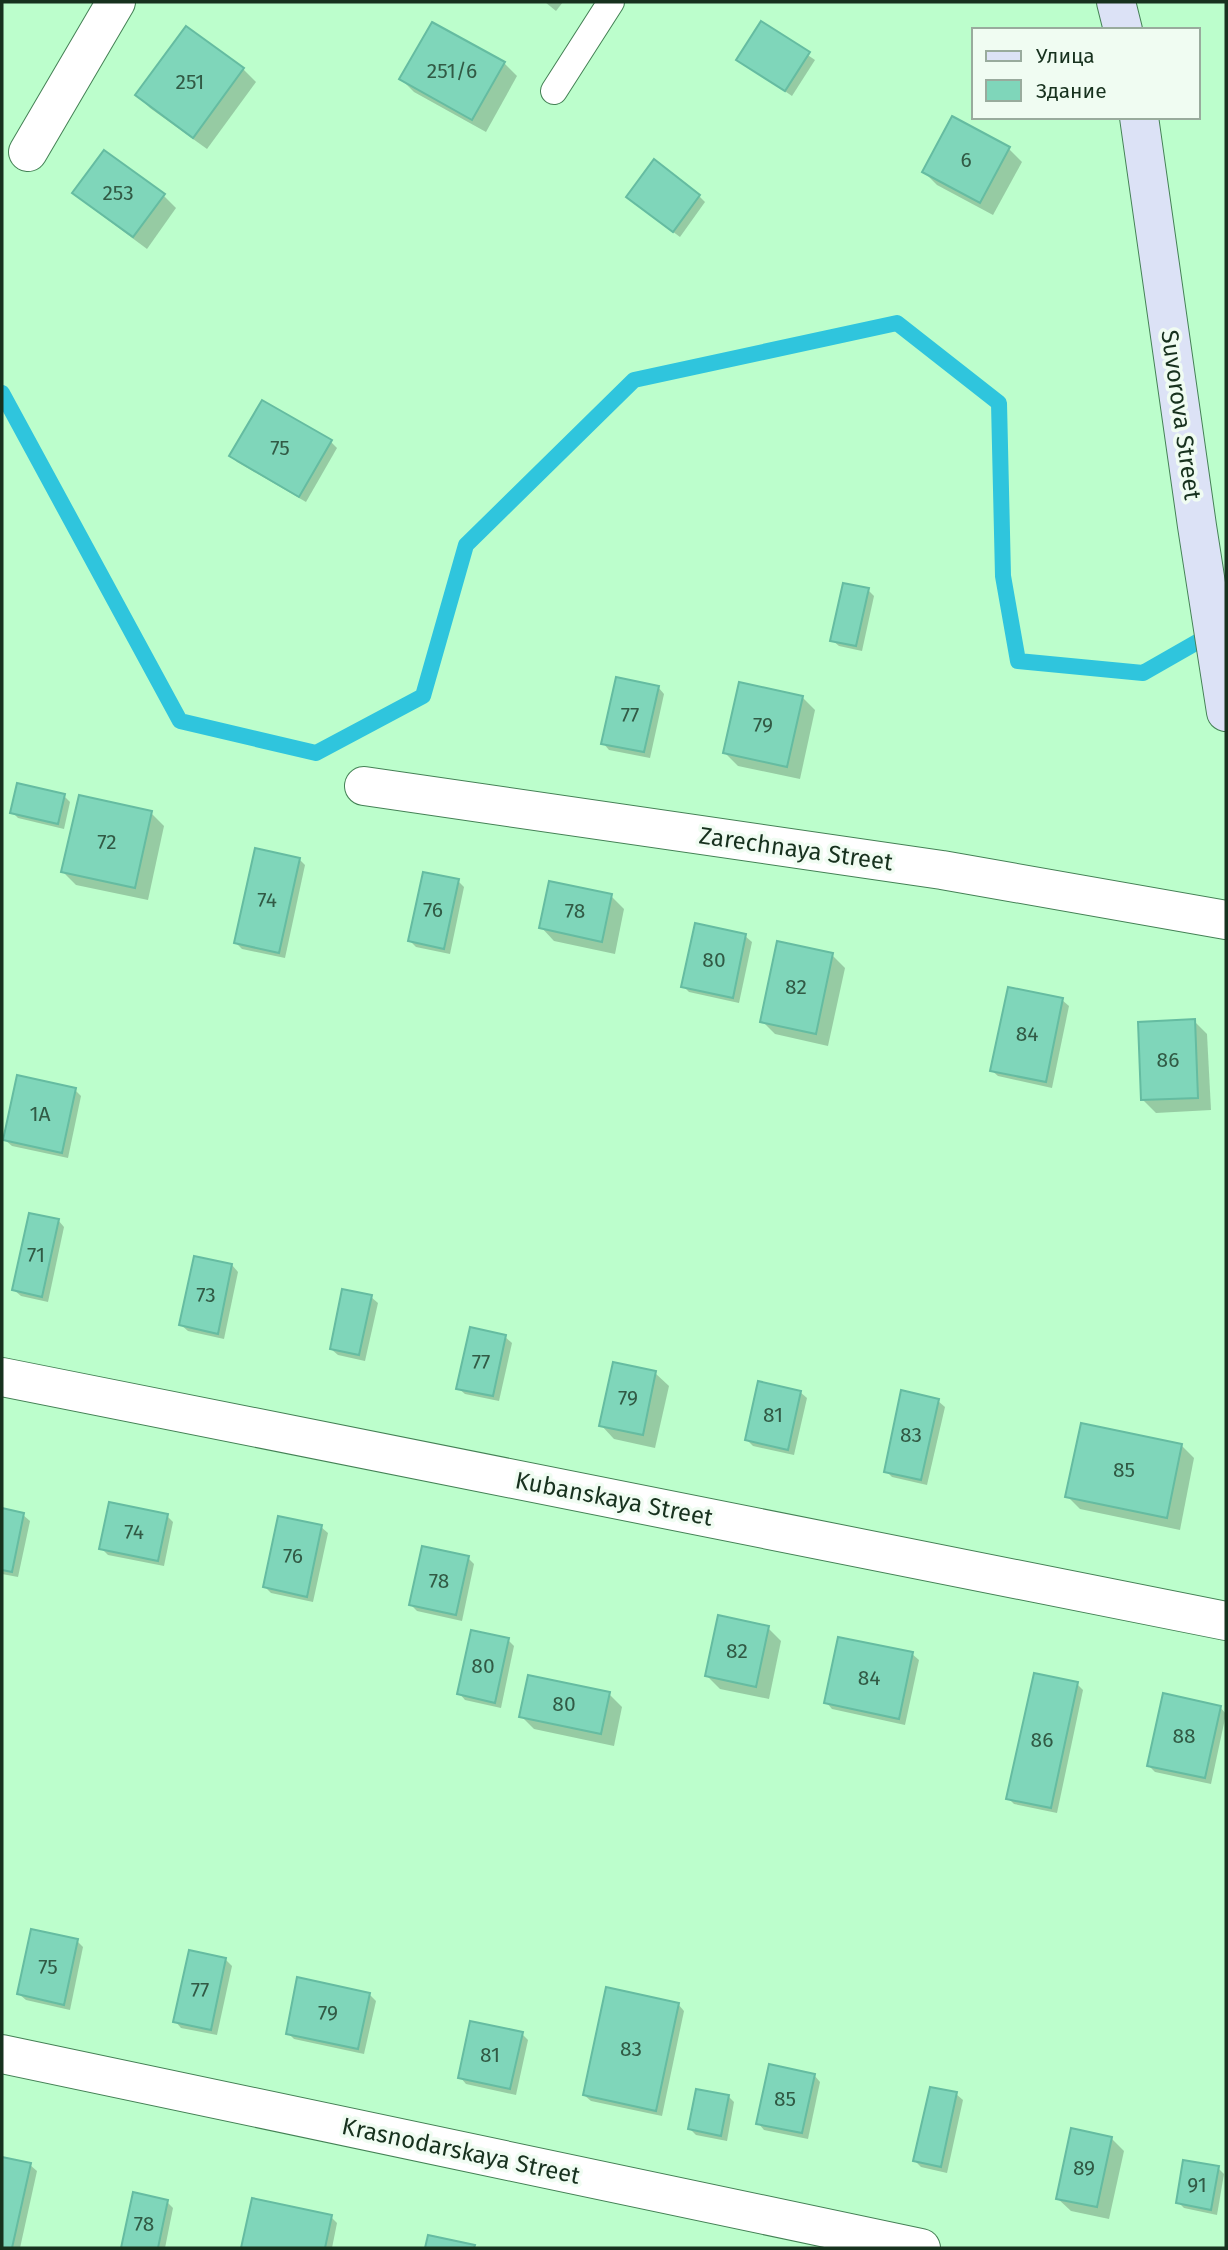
<svg xmlns="http://www.w3.org/2000/svg" width="1228" height="2250" font-family="'Fira Sans',sans-serif">
<rect width="100%" height="100%" fill="#bcfecc"/>
<g fill="#0003">
<path d="M545 2H563L556 11Z"/>
<path d="M761 23 815 60 792 96 739 60Z"/>
<path d="M433 24 504 63 517 76 486 132 414 92 401 79Z"/>
<path d="M243 69 256 82 207 149 150 108 137 95Z"/>
<path d="M1009 149 1022 162 993 215 937 185 924 172Z"/>
<path d="M75 192 163 195 176 208 147 249 88 205Z"/>
<path d="M699 196 705 202 680 237 634 203Z"/>
<path d="M331 442 337 448 306 502 237 462 231 456Z"/>
<path d="M868 590 874 596 862 651 839 646 832 640Z"/>
<path d="M658 687 664 694 650 758 609 750 603 743Z"/>
<path d="M802 697 815 710 800 779 738 766 725 753Z"/>
<path d="M64 796 70 802 64 829 18 818 12 812Z"/>
<path d="M151 813 164 826 148 900 76 885 63 872Z"/>
<path d="M299 859 305 865 285 958 242 949 236 943Z"/>
<path d="M458 881 464 887 450 954 416 947 410 941Z"/>
<path d="M611 896 624 909 615 954 554 941 541 927Z"/>
<path d="M745 936 752 942 739 1003 689 992 683 986Z"/>
<path d="M832 955 845 968 828 1046 775 1034 762 1021Z"/>
<path d="M1062 1000 1069 1006 1052 1088 998 1076 991 1070Z"/>
<path d="M1194 1021 1207 1034 1211 1110 1156 1113 1143 1100Z"/>
<path d="M75 1090 81 1096 68 1158 12 1146 5 1140Z"/>
<path d="M58 1220 64 1227 48 1302 21 1296 14 1290Z"/>
<path d="M232 1265 238 1272 224 1339 188 1331 181 1325Z"/>
<path d="M371 1297 378 1303 365 1361 338 1355 331 1349Z"/>
<path d="M505 1337 512 1343 499 1401 465 1394 458 1388Z"/>
<path d="M655 1373 669 1386 655 1448 614 1439 601 1425Z"/>
<path d="M800 1392 807 1398 794 1455 753 1446 747 1440Z"/>
<path d="M938 1401 945 1407 927 1485 892 1477 886 1471Z"/>
<path d="M1181 1445 1194 1458 1180 1530 1080 1509 1067 1496Z"/>
<path d="M2 1510 23 1515 30 1521 18 1577 2 1574Z"/>
<path d="M167 1516 173 1522 164 1566 108 1555 101 1548Z"/>
<path d="M321 1527 328 1533 313 1602 271 1593 265 1587Z"/>
<path d="M468 1558 474 1564 462 1621 417 1611 411 1605Z"/>
<path d="M768 1628 781 1641 769 1699 720 1689 707 1676Z"/>
<path d="M508 1640 514 1646 501 1708 465 1700 459 1693Z"/>
<path d="M912 1654 919 1660 905 1725 832 1709 826 1702Z"/>
<path d="M1077 1684 1083 1690 1057 1813 1014 1804 1008 1798Z"/>
<path d="M609 1694 622 1707 614 1746 534 1729 521 1716Z"/>
<path d="M1220 1707 1226 1714 1211 1784 1155 1772 1149 1766Z"/>
<path d="M77 1941 83 1947 70 2010 26 2000 19 1994Z"/>
<path d="M225 1959 232 1966 217 2035 181 2028 175 2021Z"/>
<path d="M370 1995 376 2001 364 2054 294 2039 288 2033Z"/>
<path d="M678 2004 684 2011 662 2116 591 2101 584 2095Z"/>
<path d="M522 2034 528 2040 516 2095 466 2084 460 2077Z"/>
<path d="M814 2075 820 2082 808 2139 764 2130 758 2123Z"/>
<path d="M956 2094 963 2100 947 2173 921 2167 915 2161Z"/>
<path d="M728 2096 734 2102 727 2141 696 2135 690 2129Z"/>
<path d="M1111 2138 1124 2151 1109 2219 1071 2211 1057 2198Z"/>
<path d="M2 2158 30 2165 37 2171 20 2248H2Z"/>
<path d="M1218 2168 1224 2174 1217 2215 1184 2208 1178 2202Z"/>
<path d="M134 2195 167 2202 173 2208 165 2248H122Z"/>
<path d="M254 2200 331 2217 337 2223 332 2248H243Z"/>
</g>
<g fill="none" stroke-linecap="round" stroke-linejoin="round">
<path stroke="#2fc5dd" stroke-width="16" d="M2 393 180 721 316 753 423 696 466 545 634 380 897 323 999 403 1003 576 1018 661 1143 673 1213 633"/>
</g>
<g fill="#7fd6ba" stroke="#65bca1" stroke-width="2">
<path d="M761 21 810 52 785 91 736 60Z"/>
<path d="M432 22 505 62 472 120 399 79Z"/>
<path d="M186 26 244 68 193 138 135 95Z"/>
<path d="M952 116 1010 147 980 203 922 172Z"/>
<path d="M104 150 165 194 133 237 72 193Z"/>
<path d="M654 159 700 195 673 232 626 197Z"/>
<path d="M262 400 332 440 299 497 229 456Z"/>
<path d="M843 583 869 588 856 646 830 641Z"/>
<path d="M616 677 659 686 644 752 601 744Z"/>
<path d="M739 682 803 696 787 767 723 753Z"/>
<path d="M17 783 65 794 58 824 10 813Z"/>
<path d="M79 795 152 811 135 888 61 872Z"/>
<path d="M255 848 300 858 279 953 234 943Z"/>
<path d="M423 872 459 879 444 949 408 941Z"/>
<path d="M549 881 612 894 602 942 539 928Z"/>
<path d="M695 923 746 934 733 998 681 987Z"/>
<path d="M777 941 833 953 816 1034 760 1022Z"/>
<path d="M1008 987 1063 998 1046 1082 990 1071Z"/>
<path d="M1195 1019 1198 1098 1141 1100 1138 1022Z"/>
<path d="M17 1075 76 1088 62 1153 3 1140Z"/>
<path d="M29 1213 59 1219 42 1297 12 1290Z"/>
<path d="M194 1256 232 1264 218 1334 179 1325Z"/>
<path d="M342 1289 372 1295 359 1355 330 1349Z"/>
<path d="M470 1327 506 1335 493 1396 456 1389Z"/>
<path d="M613 1362 656 1371 643 1435 599 1426Z"/>
<path d="M758 1381 801 1391 788 1450 745 1440Z"/>
<path d="M901 1390 939 1399 921 1480 884 1472Z"/>
<path d="M1081 1423 1182 1444 1167 1518 1065 1497Z"/>
<path d="M109 1502 168 1514 158 1561 99 1549Z"/>
<path d="M2 1508 24 1513 12 1572 2 1570Z"/>
<path d="M278 1516 322 1525 307 1597 263 1587Z"/>
<path d="M422 1546 469 1556 456 1615 409 1605Z"/>
<path d="M718 1615 769 1626 756 1687 705 1676Z"/>
<path d="M471 1630 509 1638 495 1703 457 1694Z"/>
<path d="M838 1637 913 1652 899 1719 824 1703Z"/>
<path d="M1034 1673 1078 1682 1051 1808 1006 1799Z"/>
<path d="M528 1675 610 1692 601 1734 519 1717Z"/>
<path d="M1163 1693 1221 1706 1205 1778 1147 1766Z"/>
<path d="M31 1929 78 1939 64 2005 17 1994Z"/>
<path d="M189 1950 226 1958 211 2030 173 2022Z"/>
<path d="M297 1977 370 1993 358 2049 286 2034Z"/>
<path d="M606 1987 679 2003 656 2111 583 2095Z"/>
<path d="M470 2021 523 2032 510 2089 458 2078Z"/>
<path d="M769 2064 815 2074 802 2133 756 2124Z"/>
<path d="M930 2087 957 2092 941 2167 913 2161Z"/>
<path d="M696 2089 729 2095 721 2136 688 2129Z"/>
<path d="M1071 2128 1112 2137 1097 2207 1056 2199Z"/>
<path d="M2 2157 31 2163 12 2248H2Z"/>
<path d="M1183 2160 1219 2166 1211 2210 1176 2203Z"/>
<path d="M133 2192 168 2200 158 2248H121Z"/>
<path d="M252 2198 332 2215 325 2248H241Z"/>
<path d="M428 2235 475 2245 474 2248H425Z"/>
</g>
<g fill="none" stroke-linecap="round" stroke-linejoin="round">
<g stroke="#448155" stroke-width="28">
<path id="lane" d="M554 91 611 2"/>
</g>
<g stroke="#448155" stroke-width="40">
<g id="street">
<path d="M28 152 116 2"/>
<path d="M364 786 942 870 1226 920"/>
<path d="M2 1377 1226 1621"/>
<path d="M2 2054 921 2248"/>
</g>
</g>
<g stroke="#448155" stroke-width="40">
<g id="secondary">
<path d="M1116 2 1123 30"/>
<path d="M1139 117 1197 526 1226 712"/>
</g>
</g>
<use href="#lane" stroke="#fff" stroke-width="26"/>
<use href="#street" stroke="#fff" stroke-width="38"/>
<use href="#secondary" stroke="#dce2f6" stroke-width="38"/>
</g>
<g text-anchor="middle" dominant-baseline="central" stroke-width="7" stroke-linejoin="round" paint-order="stroke">
<g font-size="21" fill="#315a45">
<text x="452" y="71">251/6</text>
<text x="190" y="82">251</text>
<text x="966" y="160">6</text>
<text x="118" y="193">253</text>
<text x="280" y="448">75</text>
<text x="630" y="715">77</text>
<text x="763" y="725">79</text>
<text x="107" y="842">72</text>
<text x="267" y="900">74</text>
<text x="433" y="910">76</text>
<text x="575" y="911">78</text>
<text x="714" y="960">80</text>
<text x="796" y="987">82</text>
<text x="1027" y="1034">84</text>
<text x="1168" y="1060">86</text>
<text x="40" y="1114">1А</text>
<text x="36" y="1255">71</text>
<text x="206" y="1295">73</text>
<text x="481" y="1362">77</text>
<text x="628" y="1398">79</text>
<text x="773" y="1415">81</text>
<text x="911" y="1435">83</text>
<text x="1124" y="1470">85</text>
<text x="134" y="1532">74</text>
<text x="293" y="1556">76</text>
<text x="439" y="1581">78</text>
<text x="737" y="1651">82</text>
<text x="483" y="1666">80</text>
<text x="869" y="1678">84</text>
<text x="564" y="1704">80</text>
<text x="1184" y="1736">88</text>
<text x="1042" y="1740">86</text>
<text x="48" y="1967">75</text>
<text x="200" y="1990">77</text>
<text x="328" y="2013">79</text>
<text x="631" y="2049">83</text>
<text x="490" y="2055">81</text>
<text x="785" y="2099">85</text>
<text x="1084" y="2168">89</text>
<text x="1197" y="2185">91</text>
<text x="144" y="2224">78</text>
</g>
<g font-size="24" fill="#17311e" stroke="#f0fcf2">
<text transform="translate(1181 415) rotate(82)">Suvorova Street</text>
<text transform="translate(796 849) rotate(8)">Zarechnaya Street</text>
<text transform="translate(614 1499) rotate(11)">Kubanskaya Street</text>
<text transform="translate(461 2151) rotate(12)">Krasnodarskaya Street</text>
</g>
</g>
<rect width="1228" height="2250" fill="none" stroke="#17311e" stroke-width="7"/>
<rect x="972" y="28" width="228" height="91" fill="#f0fcf2" stroke="#99ab9d" stroke-width="2"/>
<rect x="986" y="51" width="35" height="10" fill="#dce2f6" stroke="#99ab9d" stroke-width="2"/>
<text x="1036" y="63" font-size="21" fill="#17311e">Улица</text>
<rect x="986" y="80" width="35" height="21" fill="#7fd6ba" stroke="#99ab9d" stroke-width="2"/>
<text x="1036" y="98" font-size="21" fill="#17311e">Здание</text>
</svg>
